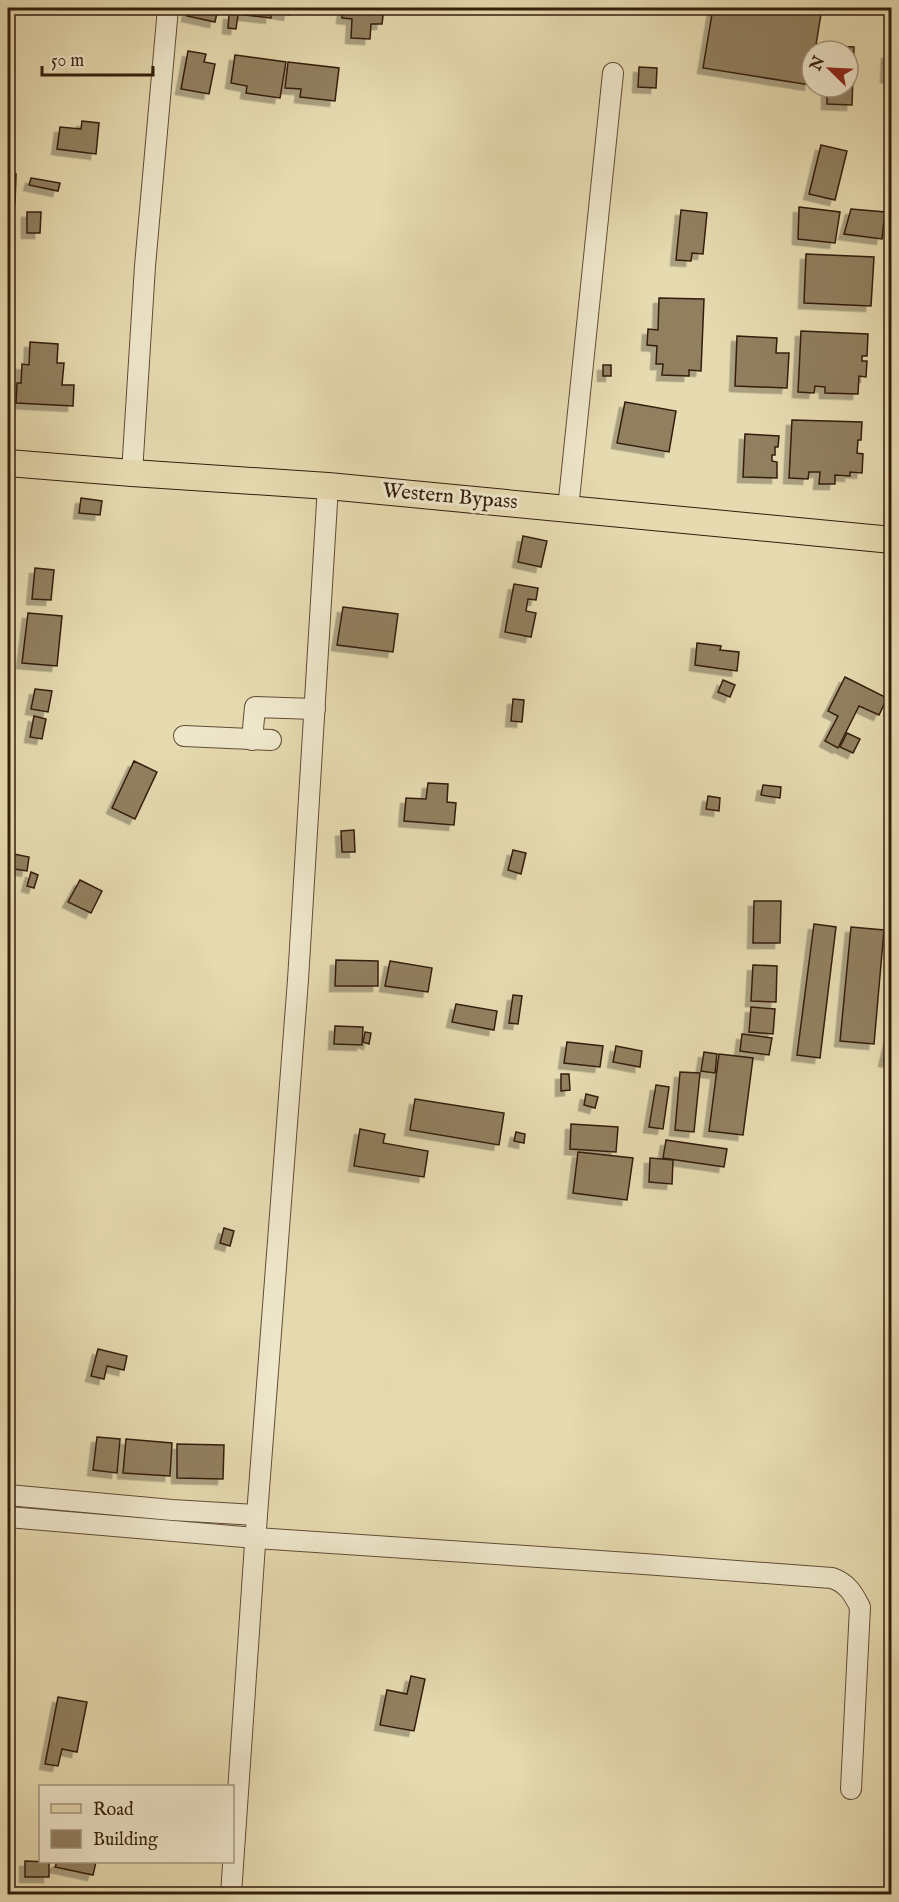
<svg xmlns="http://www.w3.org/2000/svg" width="899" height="1902" font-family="'IM FELL English',serif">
<defs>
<filter id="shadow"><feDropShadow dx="-5.5" dy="5.5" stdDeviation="0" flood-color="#0004"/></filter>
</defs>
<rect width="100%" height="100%" fill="#e6dab0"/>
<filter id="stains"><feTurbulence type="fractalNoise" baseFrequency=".00333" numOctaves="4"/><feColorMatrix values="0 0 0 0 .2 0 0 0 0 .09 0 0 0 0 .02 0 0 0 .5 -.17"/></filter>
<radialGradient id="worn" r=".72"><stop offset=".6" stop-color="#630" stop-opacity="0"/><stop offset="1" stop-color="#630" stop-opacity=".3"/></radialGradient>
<g fill="#918061" stroke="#341e0b" stroke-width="1.5" filter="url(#shadow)">
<path d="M189 8H218L215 22 187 16Z"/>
<path d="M237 8H290L289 15 271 12V18L236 14Z"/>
<path d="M343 8H384L382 24H371L370 39 351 38 352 19 342 18Z"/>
<path d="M713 8H822L815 51H812L810 85 703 68Z"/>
<path d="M229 14 238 15 236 29 228 28Z"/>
<path d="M829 46 854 47 852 105 827 104V87H848V51H829Z"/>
<path d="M188 51 206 54 204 62 215 64 209 94 181 89Z"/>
<path d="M887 53H892V78L886 77Z"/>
<path d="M235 55 286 62 280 98 246 93 247 86 231 83Z"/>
<path d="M288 62 339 68 335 101 300 97 301 89 285 88Z"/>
<path d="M639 67 657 68 656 88 638 87Z"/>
<path d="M8 112 13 113 10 143 8 142Z"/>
<path d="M82 121 99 123 96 154 57 149 60 127 81 129Z"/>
<path d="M821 145 847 151 835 200 809 194Z"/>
<path d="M8 174H16L15 204H8Z"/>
<path d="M31 178 60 183 58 191 29 185Z"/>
<path d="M799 207 840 212 835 243 798 239Z"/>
<path d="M851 209 885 212 882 239 844 234Z"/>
<path d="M681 210 707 213 703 254 692 253 691 261 676 260Z"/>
<path d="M27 212H41L40 233H27Z"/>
<path d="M806 254 874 257 871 306 804 303Z"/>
<path d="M659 298 704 299 701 371 689 370V376L662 375 663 364H656L657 346 647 345 648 329 658 330Z"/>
<path d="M801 331 868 334 867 356H862V361H867L866 377 859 376 858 394 825 393V387L815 386 814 393 798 392Z"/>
<path d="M737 336 777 338 776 353H789L787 388 735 386Z"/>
<path d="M30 342 58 344 57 363H64L62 385H74L73 406 16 403 17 383H21L22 364 29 365Z"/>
<rect x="603" y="365" width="8" height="11"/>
<path d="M625 402 676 411 669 452 617 443Z"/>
<path d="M792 420 862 422 861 440H858L857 453 863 454 862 473 850 472V476L835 475V484H819L820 472H809L808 479 789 478Z"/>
<path d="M745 434 779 436 778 447H775V455H772V461L777 462V478L743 477Z"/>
<path d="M81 498 102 501 100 515 79 513Z"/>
<path d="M523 536 547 541 541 567 518 562Z"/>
<path d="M35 568 54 570 51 600 32 599Z"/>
<path d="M514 584 538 588 536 600 528 599 526 611 536 613 531 637 505 632Z"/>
<path d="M343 607 398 614 393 652 337 645Z"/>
<path d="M28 613 62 616 57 666 22 663Z"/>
<path d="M697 643 721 646 720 650 739 652 737 671 695 665Z"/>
<path d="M845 677 887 698 879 715 859 706 838 748 825 741 838 716 828 711Z"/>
<path d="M723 680 735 685 730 697 718 692Z"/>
<path d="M35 689 52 691 48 712 31 709Z"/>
<path d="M513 699 524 700 522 722 511 721Z"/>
<path d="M34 716 46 719 42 739 30 737Z"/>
<path d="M847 733 860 739 853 753 840 747Z"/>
<path d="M134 761 157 772 135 819 112 808Z"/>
<path d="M428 783 448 784 447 802 456 803 454 825 404 821 406 798 426 799Z"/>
<path d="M763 785 781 787 780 798 761 795Z"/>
<path d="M708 796 720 798 719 811 706 809Z"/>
<path d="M354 830 355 852H342L341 831Z"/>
<path d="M513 850 526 853 521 874 508 870Z"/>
<path d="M9 853 29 857 27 871 8 868Z"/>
<path d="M31 872 38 875 34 888 27 886Z"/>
<path d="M80 880 102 891 91 913 68 902Z"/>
<path d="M754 901H781L780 943H753Z"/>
<path d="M814 924 836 927 820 1058 797 1055Z"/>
<path d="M851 927 884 930 874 1044 840 1041Z"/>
<path d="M336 960 378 961V986H335Z"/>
<path d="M390 961 432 968 428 992 385 986Z"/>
<path d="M753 965 777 966 776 1002 751 1001Z"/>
<path d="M513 995 522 996 518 1024 509 1023Z"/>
<path d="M456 1004 497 1011 494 1030 452 1022Z"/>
<path d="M751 1007 775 1009 773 1034 749 1032Z"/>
<path d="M335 1026 363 1027 362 1045 334 1044Z"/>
<path d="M365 1032 371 1033 369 1044 363 1042Z"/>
<path d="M891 1032H892V1062L884 1061Z"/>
<path d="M742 1034 772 1038 769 1055 740 1051Z"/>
<path d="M567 1042 603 1046 600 1067 564 1063Z"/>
<path d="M616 1046 642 1051 640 1067 613 1062Z"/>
<path d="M704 1052 717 1054 715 1073 701 1071Z"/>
<path d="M719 1054 753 1058 743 1135 709 1131Z"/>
<path d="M680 1072 700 1073 694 1132 675 1130Z"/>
<path d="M561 1074H569L570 1090 561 1091Z"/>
<path d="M656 1085 669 1087 663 1129 649 1127Z"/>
<path d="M586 1094 598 1097 595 1108 584 1105Z"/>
<path d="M415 1099 504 1113 499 1145 410 1130Z"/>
<path d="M571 1124 618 1127 616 1152 570 1149Z"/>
<path d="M360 1129 385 1134 383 1143 428 1151 424 1177 354 1166Z"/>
<path d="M516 1132 525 1134 524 1143 514 1141Z"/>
<path d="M666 1140 727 1149 724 1167 663 1158Z"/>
<path d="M578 1152 633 1158 627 1200 573 1193Z"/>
<path d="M650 1158 673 1160 672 1184 649 1182Z"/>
<path d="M224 1228 234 1231 230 1246 220 1243Z"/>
<path d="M98 1349 127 1356 124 1370 107 1366 104 1379 91 1376Z"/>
<path d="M97 1437 120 1439 117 1473 93 1470Z"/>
<path d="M126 1439 172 1443 170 1476 123 1473Z"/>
<path d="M177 1444 224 1445 223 1479 177 1478Z"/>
<path d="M411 1676 425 1679 414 1731 380 1725 387 1690 407 1694Z"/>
<path d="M58 1697 87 1702 77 1752 62 1749 58 1766 45 1764Z"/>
<path d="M25 1861 49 1862V1877H25Z"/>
<path d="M57 1862H96L93 1875 55 1867Z"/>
</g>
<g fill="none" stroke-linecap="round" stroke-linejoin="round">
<g stroke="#604d34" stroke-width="22">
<g id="minor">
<path d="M132 473 145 266 168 8"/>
<path d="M568 509 613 73"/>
<path d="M184 736 271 740"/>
<path d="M252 740 255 707 315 709"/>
<path d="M8 1495 172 1510 257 1515"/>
<path d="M8 1517 256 1538 644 1564 832 1578C847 1583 853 1593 860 1607L851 1789"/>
<path d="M231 1894 257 1515 298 980 328 486"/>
</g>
</g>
<g stroke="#341e0b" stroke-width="28">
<path id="major" d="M8 463 132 473 328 486 892 540"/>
</g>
<use href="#minor" stroke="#efe7cc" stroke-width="20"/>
<use href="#major" stroke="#e6dab0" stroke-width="26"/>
</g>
<g text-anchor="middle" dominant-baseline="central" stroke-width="6" stroke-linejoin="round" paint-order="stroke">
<g font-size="21" fill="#341e0b" stroke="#efe7cc">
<text transform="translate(450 497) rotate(5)">Western Bypass</text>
</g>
</g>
<rect width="899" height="1902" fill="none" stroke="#e6dab0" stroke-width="30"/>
<rect x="9" y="9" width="881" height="1884" fill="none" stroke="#341e0b" stroke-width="3"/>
<rect x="15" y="15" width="869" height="1872" fill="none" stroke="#341e0b" stroke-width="1.5"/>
<rect x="39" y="1785" width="195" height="78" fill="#efe7cc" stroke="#a4977f" stroke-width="1.5"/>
<rect x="51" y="1804" width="30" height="9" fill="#e6dab0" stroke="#a4977f" stroke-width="1.5"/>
<text x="93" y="1815" font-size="18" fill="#341e0b">Road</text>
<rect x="51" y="1830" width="30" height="18" fill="#918061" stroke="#a4977f" stroke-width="1.5"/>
<text x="93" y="1845" font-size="18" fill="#341e0b">Building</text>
<g transform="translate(830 69) rotate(294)"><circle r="28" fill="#efe7cc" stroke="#a4977f" stroke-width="1.5"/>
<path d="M0-4.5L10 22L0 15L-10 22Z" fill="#8f2418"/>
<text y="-9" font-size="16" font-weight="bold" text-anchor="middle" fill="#341e0b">N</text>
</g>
<path d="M42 66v9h111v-9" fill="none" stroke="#341e0b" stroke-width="3"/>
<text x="51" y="66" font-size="18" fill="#341e0b" stroke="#efe7cc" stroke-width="4.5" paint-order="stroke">50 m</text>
<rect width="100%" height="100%" filter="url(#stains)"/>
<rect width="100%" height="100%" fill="url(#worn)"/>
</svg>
